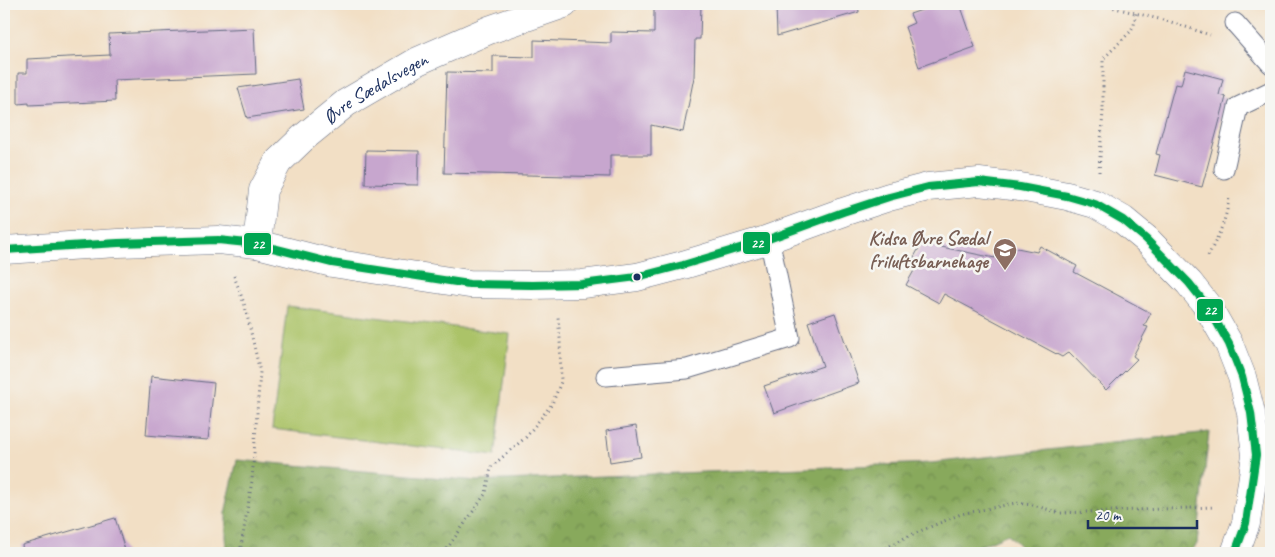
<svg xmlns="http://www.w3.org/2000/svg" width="1275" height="557" font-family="Caveat,sans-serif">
<defs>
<pattern id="forest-crowns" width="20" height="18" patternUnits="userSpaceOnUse" patternTransform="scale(1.25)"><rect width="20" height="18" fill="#88a95c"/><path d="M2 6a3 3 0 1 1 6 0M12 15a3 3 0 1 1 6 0" fill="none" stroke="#6e8a4f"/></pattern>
</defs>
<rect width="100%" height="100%" fill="#f6f6f2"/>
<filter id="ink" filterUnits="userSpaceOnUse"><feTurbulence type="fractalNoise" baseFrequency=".02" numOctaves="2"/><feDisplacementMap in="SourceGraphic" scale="10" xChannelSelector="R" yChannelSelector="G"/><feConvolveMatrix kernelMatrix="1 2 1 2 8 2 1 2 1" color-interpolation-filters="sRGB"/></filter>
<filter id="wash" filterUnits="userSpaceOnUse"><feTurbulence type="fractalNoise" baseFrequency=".0096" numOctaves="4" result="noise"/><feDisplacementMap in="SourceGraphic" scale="20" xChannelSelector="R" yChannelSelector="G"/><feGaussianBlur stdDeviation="1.12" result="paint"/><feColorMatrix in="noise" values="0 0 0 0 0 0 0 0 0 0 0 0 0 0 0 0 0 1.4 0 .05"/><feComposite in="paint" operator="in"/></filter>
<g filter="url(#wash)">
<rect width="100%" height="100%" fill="#f2dfc5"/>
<path fill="url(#forest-crowns)" stroke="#526c5d" d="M1209 432 1197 544 1190 553H1027L1008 534 964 553H226V509L237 460 478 481 931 463Z"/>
<path fill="#abc368" stroke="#637963" d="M287 306 510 334 495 456 272 429Z"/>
<g id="blocks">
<g fill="#c7a6ce">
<path d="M654 4H701L700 39H695L694 77 683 132 651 125V155H610V177L444 173 447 72 493 73V56L534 57V40L611 43V32L654 33Z"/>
<path d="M776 4H858L859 12 777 36Z"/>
<path d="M939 4H960L975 47 919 67 905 27 914 23 910 14Z"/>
<path d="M254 28 256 74 114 80 115 101 29 105V103L18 104V73H27V59L110 55 109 34Z"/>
<path d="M1185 69 1223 79 1219 95 1226 97 1202 187 1155 175 1160 155 1156 154 1175 84 1181 85Z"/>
<path d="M298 79 304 109 247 118 238 88Z"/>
<path d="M366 150 419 151 418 185 365 184Z"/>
<path d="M922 243 995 258 997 244 1037 252 1040 246 1077 266 1074 272 1151 313 1144 326 1148 327 1133 356 1137 359 1106 390 1069 352 1062 357 944 294 939 303 906 285 916 267 910 264Z"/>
<path d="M835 313 859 383 774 413 764 386 823 366 808 322Z"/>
<path d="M151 376 214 383 208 440 146 435Z"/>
<path d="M636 426 641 457 610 462 606 431Z"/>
<path d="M115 518 126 553H23L22 545Z"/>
</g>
</g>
</g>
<g filter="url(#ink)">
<use href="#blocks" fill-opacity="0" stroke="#666d82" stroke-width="1"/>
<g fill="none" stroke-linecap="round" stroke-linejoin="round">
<g stroke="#666d82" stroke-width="21">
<g id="service">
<path d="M1235 23 1271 64"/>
<path d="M1224 169 1238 107 1271 91"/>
<path d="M606 376 687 369 790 338 769 238"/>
</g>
</g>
<g stroke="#666d82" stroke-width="29">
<g id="minor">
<path id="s1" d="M257 244 263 190 278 162 303 138 346 103 418 61 489 30 564 4"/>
<path d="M4 250 118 243 218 240 257 244 332 263 469 284 532 285 582 284 637 277 683 265 763 241 843 212 889 197 928 187 979 182 1020 187 1067 196 1095 204 1123 220 1146 239 1189 283 1208 307 1229 344 1242 377 1251 413 1256 455 1246 523 1235 553"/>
</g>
</g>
<g stroke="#666d82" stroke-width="3" stroke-dasharray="1 4" stroke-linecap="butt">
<path d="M1099 4 1171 22 1210 35"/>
<path d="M1099 172 1103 111V59L1130 32 1134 25 1136 13"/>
<path d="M1208 256C1218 237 1227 219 1229 197"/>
<path d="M234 276 245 306 260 372 252 481 240 553"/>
<path d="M444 553 486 493 491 467 526 437 552 404 561 382 560 338 558 317"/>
<path d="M877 553 906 537 961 514 1016 503 1033 505 1060 513 1215 507"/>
</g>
<use href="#service" stroke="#fff" stroke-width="19"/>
<use href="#minor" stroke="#fff" stroke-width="28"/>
<g stroke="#f6f6f2" stroke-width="11">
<path id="bus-1" d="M4 250 118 243 218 240 257 244 332 263 469 284 532 285 582 284 637 277 683 265 763 241 843 212 889 197 928 187 979 182 1020 187 1067 196 1095 204 1123 220 1146 239 1189 283 1208 307 1229 344 1242 377 1251 413 1256 455 1246 523 1235 553"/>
</g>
<use href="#bus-1" stroke="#00a651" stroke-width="8"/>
</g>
</g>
<defs>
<g id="school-pin" transform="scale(1.25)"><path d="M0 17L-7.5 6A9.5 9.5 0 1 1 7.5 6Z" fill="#8d6e63" stroke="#f6f6f2"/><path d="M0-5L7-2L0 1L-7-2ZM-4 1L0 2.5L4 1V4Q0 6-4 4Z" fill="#fff"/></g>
</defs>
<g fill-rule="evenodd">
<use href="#school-pin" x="1005" y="250"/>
</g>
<circle fill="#1b2f5e" stroke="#f6f6f2" stroke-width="2" cx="637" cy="277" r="4.5"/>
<g text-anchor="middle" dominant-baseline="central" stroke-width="5" stroke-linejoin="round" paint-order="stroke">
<g font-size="20" fill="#1b2f5e" stroke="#f6f6f2">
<text stroke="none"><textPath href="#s1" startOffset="209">Øvre Sædalsvegen</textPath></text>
</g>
<g font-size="20" font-weight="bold" fill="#785e54" stroke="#f6f6f2" text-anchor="end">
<text x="988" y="238">Kidsa Øvre Sædal<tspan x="988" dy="23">friluftsbarnehage</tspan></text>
</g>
</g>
<g stroke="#f6f6f2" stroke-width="2">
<rect x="742" y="231" width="29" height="24" rx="5" fill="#00a651"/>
<rect x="243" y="232" width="29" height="24" rx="5" fill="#00a651"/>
<rect x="1196" y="298" width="28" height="24" rx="5" fill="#00a651"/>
</g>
<g font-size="14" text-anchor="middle" font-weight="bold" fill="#fff">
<text x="757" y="248">22</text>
<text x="258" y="249">22</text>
<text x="1210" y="315">22</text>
</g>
<rect width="1275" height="557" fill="none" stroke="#f6f6f2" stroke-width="20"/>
<path d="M1088 520v8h109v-8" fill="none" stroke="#1b2f5e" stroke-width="2.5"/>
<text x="1095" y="520" font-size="15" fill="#1b2f5e" stroke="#f6f6f2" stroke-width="4" paint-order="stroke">20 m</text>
</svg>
